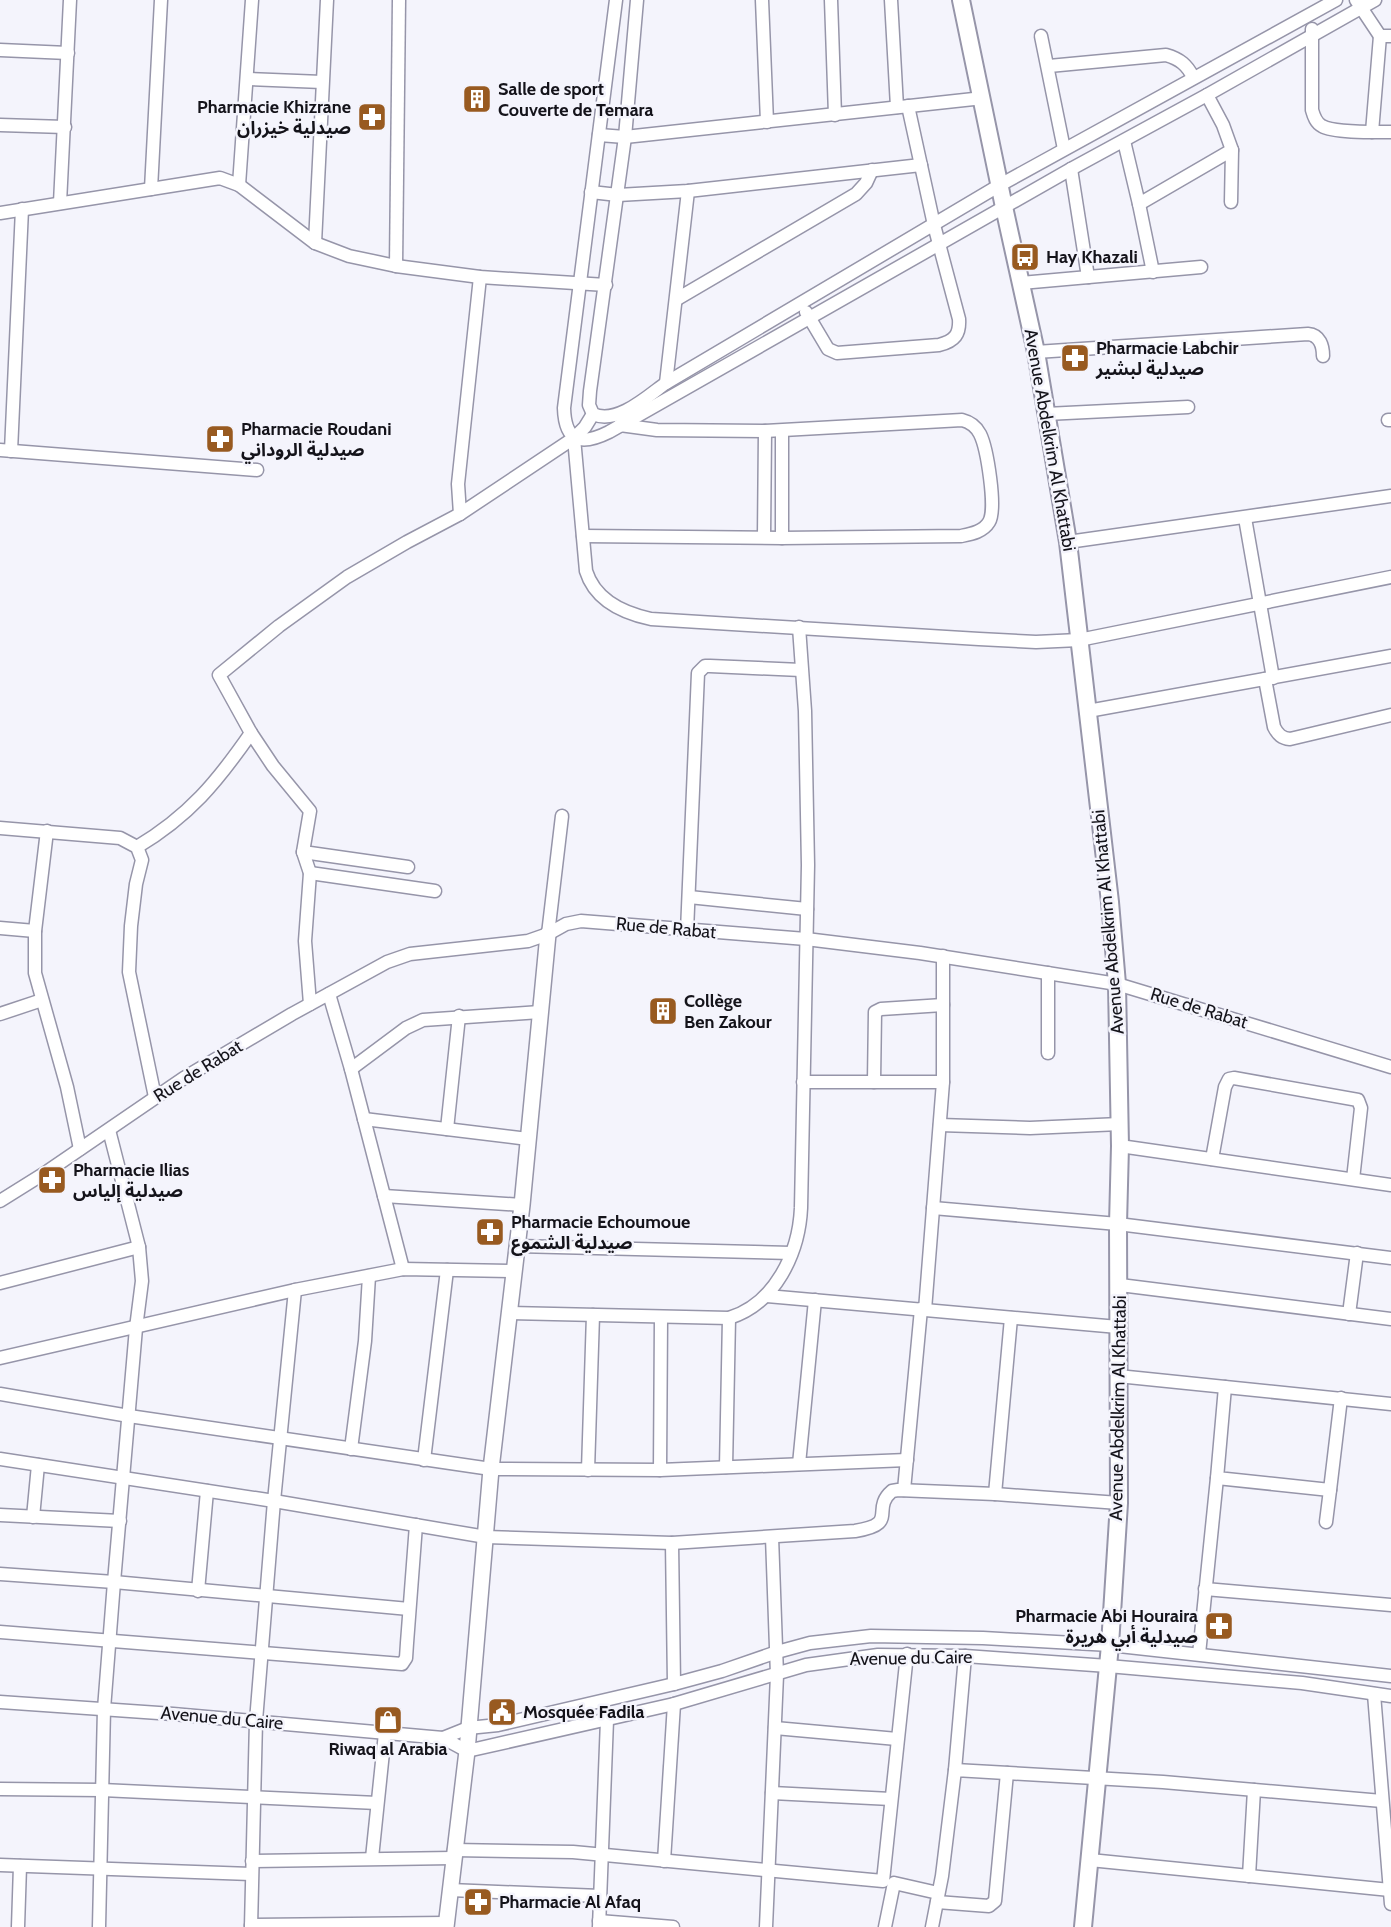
<svg xmlns="http://www.w3.org/2000/svg" width="1391" height="1927" font-family="Cabin,'Noto Sans Arabic',sans-serif">
<rect width="100%" height="100%" fill="#f4f4fc"/>
<g fill="none" stroke-linecap="round" stroke-linejoin="round">
<g stroke="#9695a9" stroke-width="15">
<g id="minor">
<path d="M616 0 564 408C565 442 581 446 609 432L1071 169 1207 95 1375 0"/>
<path d="M637 0 625 137 590 391 589 405 593 414C617 425 648 396 666 383L1000 185 1336 0"/>
<path d="M762 0 767 122"/>
<path d="M831 0 835 115"/>
<path d="M891 0 897 107"/>
<path d="M1356 0 1380 36H1391"/>
<path d="M1312 29V110C1314 117 1316 123 1322 126 1334 133 1376 132 1391 132"/>
<path d="M1041 36 1064 149"/>
<path d="M0 50 68 53"/>
<path d="M1049 66 1166 55C1180 59 1187 65 1193 77"/>
<path d="M247 79 322 82"/>
<path d="M1207 95 1223 125 1232 150 1231 202"/>
<path d="M0 125 65 127"/>
<path d="M1372 132 1380 36"/>
<path d="M599 135 625 137 983 98"/>
<path d="M1124 141 1139 204 1153 272"/>
<path d="M1071 169 1088 277"/>
<path d="M239 185 252 0"/>
<path d="M151 189 161 0"/>
<path d="M591 192 618 195 688 191 921 165"/>
<path d="M60 203 70 0"/>
<path d="M1139 204 1232 150"/>
<path d="M0 213 220 178 239 185 315 243 349 256 396 266 480 277 606 285"/>
<path d="M315 243 327 0"/>
<path d="M396 266 399 0"/>
<path d="M1021 283 1201 267"/>
<path d="M677 299 856 194 866 183 872 170"/>
<path d="M806 312 828 349 837 353 939 345C955 341 960 334 959 319L934 225 908 106"/>
<path d="M1036 352 1308 334C1320 335 1323 346 1323 356"/>
<path d="M666 383 688 191"/>
<path d="M593 414 585 427 574 438 586 571C595 600 623 613 651 619L979 639 1036 642 1079 640 1391 577"/>
<path d="M1046 414 1188 407"/>
<path d="M1388 420H1391"/>
<path d="M0 450 257 470"/>
<path d="M11 451 22 209"/>
<path d="M460 514 458 484 480 277"/>
<path d="M1245 518 1273 678"/>
<path d="M583 536 782 538 961 536C971 534 983 532 989 522 997 509 987 448 980 434 976 426 970 422 962 420L765 431 657 430 620 425"/>
<path d="M764 537 765 431"/>
<path d="M782 538V431"/>
<path d="M1068 542 1391 496"/>
<path d="M1265 679 1274 727C1278 735 1282 738 1290 739L1391 715"/>
<path d="M1088 711 1391 656"/>
<path d="M0 828 120 838 137 847 142 860 136 884 131 926 129 972 155 1097"/>
<path d="M47 831 35 931V973L67 1087 80 1149"/>
<path d="M137 847C189 816 217 782 251 733"/>
<path d="M303 852 408 867"/>
<path d="M310 873 435 891"/>
<path d="M689 897 807 909"/>
<path d="M0 928 35 931"/>
<path d="M687 931 698 673 705 666H710L801 670"/>
<path d="M548 934 562 816"/>
<path d="M329 994 351 1069 403 1269"/>
<path d="M310 1004 305 941 310 873 303 852 310 811 273 766 251 733 219 675 279 626 347 577 407 542 460 514 574 438"/>
<path d="M0 1014 42 1000"/>
<path d="M1048 1053V973"/>
<path d="M351 1069 406 1028 423 1020 540 1012"/>
<path d="M803 1082H943"/>
<path d="M874 1082 875 1012 881 1009 943 1005"/>
<path d="M364 1119 528 1139"/>
<path d="M940 1125 1030 1128 1120 1124"/>
<path d="M447 1129 459 1016"/>
<path d="M1120 1146 1391 1185"/>
<path d="M1212 1159 1225 1087 1229 1079 1234 1078 1358 1100 1361 1108 1353 1179"/>
<path d="M384 1196 522 1205"/>
<path d="M0 1201 48 1171 184 1078 292 1014 387 962 410 954 528 941 548 934 566 924 581 921 806 939 920 953 1117 984 1391 1067"/>
<path d="M933 1208 1118 1224 1391 1258"/>
<path d="M517 1246 791 1253"/>
<path d="M0 1283 139 1247"/>
<path d="M1120 1285 1391 1319"/>
<path d="M767 1296 1118 1327"/>
<path d="M925 1310 943 1082V956"/>
<path d="M510 1313 729 1318C775 1304 799 1253 801 1208L808 865 805 711 799 627"/>
<path d="M1349 1314 1357 1253"/>
<path d="M0 1358 295 1290 393 1271 403 1269 514 1271"/>
<path d="M1118 1376 1391 1404"/>
<path d="M1225 1387 1217 1478 1330 1490 1341 1398"/>
<path d="M0 1394 129 1416 491 1469 660 1470 907 1460"/>
<path d="M351 1449 365 1341 369 1276"/>
<path d="M0 1459 274 1501 486 1537 672 1543 855 1531C900 1524 870 1510 892 1491L898 1490 995 1494 1119 1503"/>
<path d="M424 1460 447 1270"/>
<path d="M799 1464 815 1300"/>
<path d="M726 1467 729 1318"/>
<path d="M588 1470 593 1315"/>
<path d="M660 1470 661 1318"/>
<path d="M904 1490 921 1309"/>
<path d="M995 1494 1011 1318"/>
<path d="M0 1515 120 1521"/>
<path d="M33 1517 38 1465"/>
<path d="M1326 1522 1330 1490"/>
<path d="M672 1543 674 1684"/>
<path d="M0 1574 114 1582 409 1609"/>
<path d="M1205 1589 1391 1605"/>
<path d="M198 1591 207 1491"/>
<path d="M0 1632 402 1664 406 1658 407 1643 416 1525"/>
<path d="M1199 1654 1217 1478"/>
<path d="M1374 1694 1391 1904"/>
<path d="M0 1702 173 1714 443 1738 467 1751 674 1704 806 1665 878 1655 965 1656 1108 1666 1302 1683 1391 1696"/>
<path d="M775 1728 897 1739"/>
<path d="M443 1738 468 1728 498 1725 674 1684 722 1671 777 1652 810 1643 871 1636 983 1638 1110 1645 1391 1676"/>
<path d="M955 1770 965 1656"/>
<path d="M0 1789 102 1790 377 1803"/>
<path d="M772 1793 891 1799"/>
<path d="M454 1850 573 1852 883 1881 907 1654"/>
<path d="M372 1858 385 1733"/>
<path d="M1090 1860 1390 1890"/>
<path d="M252 1861 453 1858"/>
<path d="M664 1861 674 1704"/>
<path d="M0 1865 251 1874"/>
<path d="M1249 1876 1254 1790"/>
<path d="M450 1890 600 1896"/>
<path d="M937 1902 989 1906 995 1901 1007 1773"/>
<path d="M599 1921 673 1927"/>
<path d="M251 1925 446 1923"/>
<path d="M18 1927 20 1866"/>
<path d="M99 1927 104 1709 114 1582 136 1328 142 1281 139 1247 109 1130"/>
<path d="M251 1927 256 1721 274 1501 295 1290"/>
<path d="M599 1927 607 1720"/>
<path d="M766 1927 777 1675 772 1537"/>
<path d="M885 1927 894 1883 938 1893"/>
<path d="M932 1927 942 1876 955 1770 1163 1782 1382 1801"/>
</g>
</g>
<g stroke="#9695a9" stroke-width="18">
<path id="tertiary" d="M446 1927 467 1751 491 1469 522 1205 548 934"/>
</g>
<g stroke="#9695a9" stroke-width="20">
<path id="secondary" d="M961 0 1004 207 1036 352 1068 542 1110 902 1117 984 1120 1146 1118 1224 1119 1503 1110 1645 1083 1927"/>
</g>
<use href="#minor" stroke="#fff" stroke-width="12"/>
<use href="#tertiary" stroke="#fff" stroke-width="15"/>
<use href="#secondary" stroke="#fff" stroke-width="16"/>
</g>
<defs>
<g id="building-square" transform="scale(1.5)"><rect x="-9" y="-9" width="18" height="18" rx="4" fill="#985a20" stroke="#f4f4fc"/><path d="M-4-6H4V6H1V3H-1V6H-4ZM-2.5-4.3h1.7v1.8h-1.7ZM.8-4.3h1.7v1.8H.8ZM-2.5-1h1.7V.8h-1.7ZM.8-1h1.7V.8H.8Z" fill="#fff"/></g>
<g id="pharmacy-square" transform="scale(1.5)"><rect x="-9" y="-9" width="18" height="18" rx="4" fill="#985a20" stroke="#f4f4fc"/><path d="M-2-6h4v4h4v4h-4v4h-4v-4h-4v-4h4Z" fill="#fff"/></g>
<g id="bus-square" transform="scale(1.5)"><rect x="-9" y="-9" width="18" height="18" rx="4" fill="#985a20" stroke="#f4f4fc"/><path d="M-5-6H5V4H4V6H2V4H-2V6H-4V4H-5ZM-3.5-4V0h7V-4ZM-3.5 1.2v1.5H-2V1.2ZM2 1.2v1.5H3.5V1.2Z" fill="#fff"/></g>
<g id="civic-square" transform="scale(1.5)"><rect x="-9" y="-9" width="18" height="18" rx="4" fill="#985a20" stroke="#f4f4fc"/><path d="M-.6-6.5H3V-4.5H.6V-3L4-1V1h2V6H-6V1h2V-1L-.6-3ZM-1.2 2.5V6h2.4V2.5Z" fill="#fff"/></g>
<g id="shop-square" transform="scale(1.5)"><rect x="-9" y="-9" width="18" height="18" rx="4" fill="#985a20" stroke="#f4f4fc"/><path d="M-5-2.5h2.3a2.7 3.5 0 0 1 5.4 0H5L5.5 6h-11ZM-1.5-2.5h3a1.5 2.3 0 0 0-3 0Z" fill="#fff"/></g>
</defs>
<g fill-rule="evenodd">
<use href="#building-square" x="477" y="99"/>
<use href="#pharmacy-square" x="372" y="117"/>
<use href="#bus-square" x="1025" y="257"/>
<use href="#pharmacy-square" x="1075" y="358"/>
<use href="#pharmacy-square" x="220" y="439"/>
<use href="#building-square" x="663" y="1011"/>
<use href="#pharmacy-square" x="52" y="1180"/>
<use href="#pharmacy-square" x="490" y="1232"/>
<use href="#pharmacy-square" x="1219" y="1626"/>
<use href="#civic-square" x="502" y="1712"/>
<use href="#shop-square" x="388" y="1720"/>
<use href="#pharmacy-square" x="478" y="1902"/>
</g>
<g text-anchor="middle" dominant-baseline="central" stroke-width="5" stroke-linejoin="round" paint-order="stroke">
<g font-size="18" font-weight="bold" fill="#14131a" stroke="#f4f4fc" text-anchor="start">
<text x="498" y="89">Salle de sport<tspan x="498" dy="21">Couverte de Temara</tspan></text>
<text x="351" y="107" text-anchor="end">Pharmacie Khizrane<tspan x="351" dy="21">صيدلية خيزران</tspan></text>
<text x="1046" y="257">Hay Khazali</text>
<text x="1096" y="348">Pharmacie Labchir<tspan x="1096" dy="21">صيدلية لبشير</tspan></text>
<text x="241" y="429">Pharmacie Roudani<tspan x="241" dy="21">صيدلية الروداني</tspan></text>
<text x="684" y="1001">Collège<tspan x="684" dy="21">Ben Zakour</tspan></text>
<text x="73" y="1170">Pharmacie Ilias<tspan x="73" dy="21">صيدلية إلياس</tspan></text>
<text x="511" y="1222">Pharmacie Echoumoue<tspan x="511" dy="21">صيدلية الشموع</tspan></text>
<text x="1198" y="1616" text-anchor="end">Pharmacie Abi Houraira<tspan x="1198" dy="21">صيدلية أبي هريرة</tspan></text>
<text x="523" y="1712">Mosquée Fadila</text>
<text x="388" y="1749" text-anchor="middle">Riwaq al Arabia</text>
<text x="499" y="1902">Pharmacie Al Afaq</text>
</g>
<g font-size="18" fill="#14131a" stroke="#f4f4fc">
<text transform="translate(1050 440) rotate(80)">Avenue Abdelkrim Al Khattabi</text>
<text transform="translate(1108 922) rotate(-95)">Avenue Abdelkrim Al Khattabi</text>
<text transform="translate(666 928) rotate(5)">Rue de Rabat</text>
<text transform="translate(1199 1008) rotate(17)">Rue de Rabat</text>
<text transform="translate(198 1071) rotate(-32)">Rue de Rabat</text>
<text transform="translate(1118 1408) rotate(-89)">Avenue Abdelkrim Al Khattabi</text>
<text transform="translate(911 1658) rotate(-1)">Avenue du Caire</text>
<text transform="translate(222 1718) rotate(5)">Avenue du Caire</text>
</g>
</g>
</svg>
